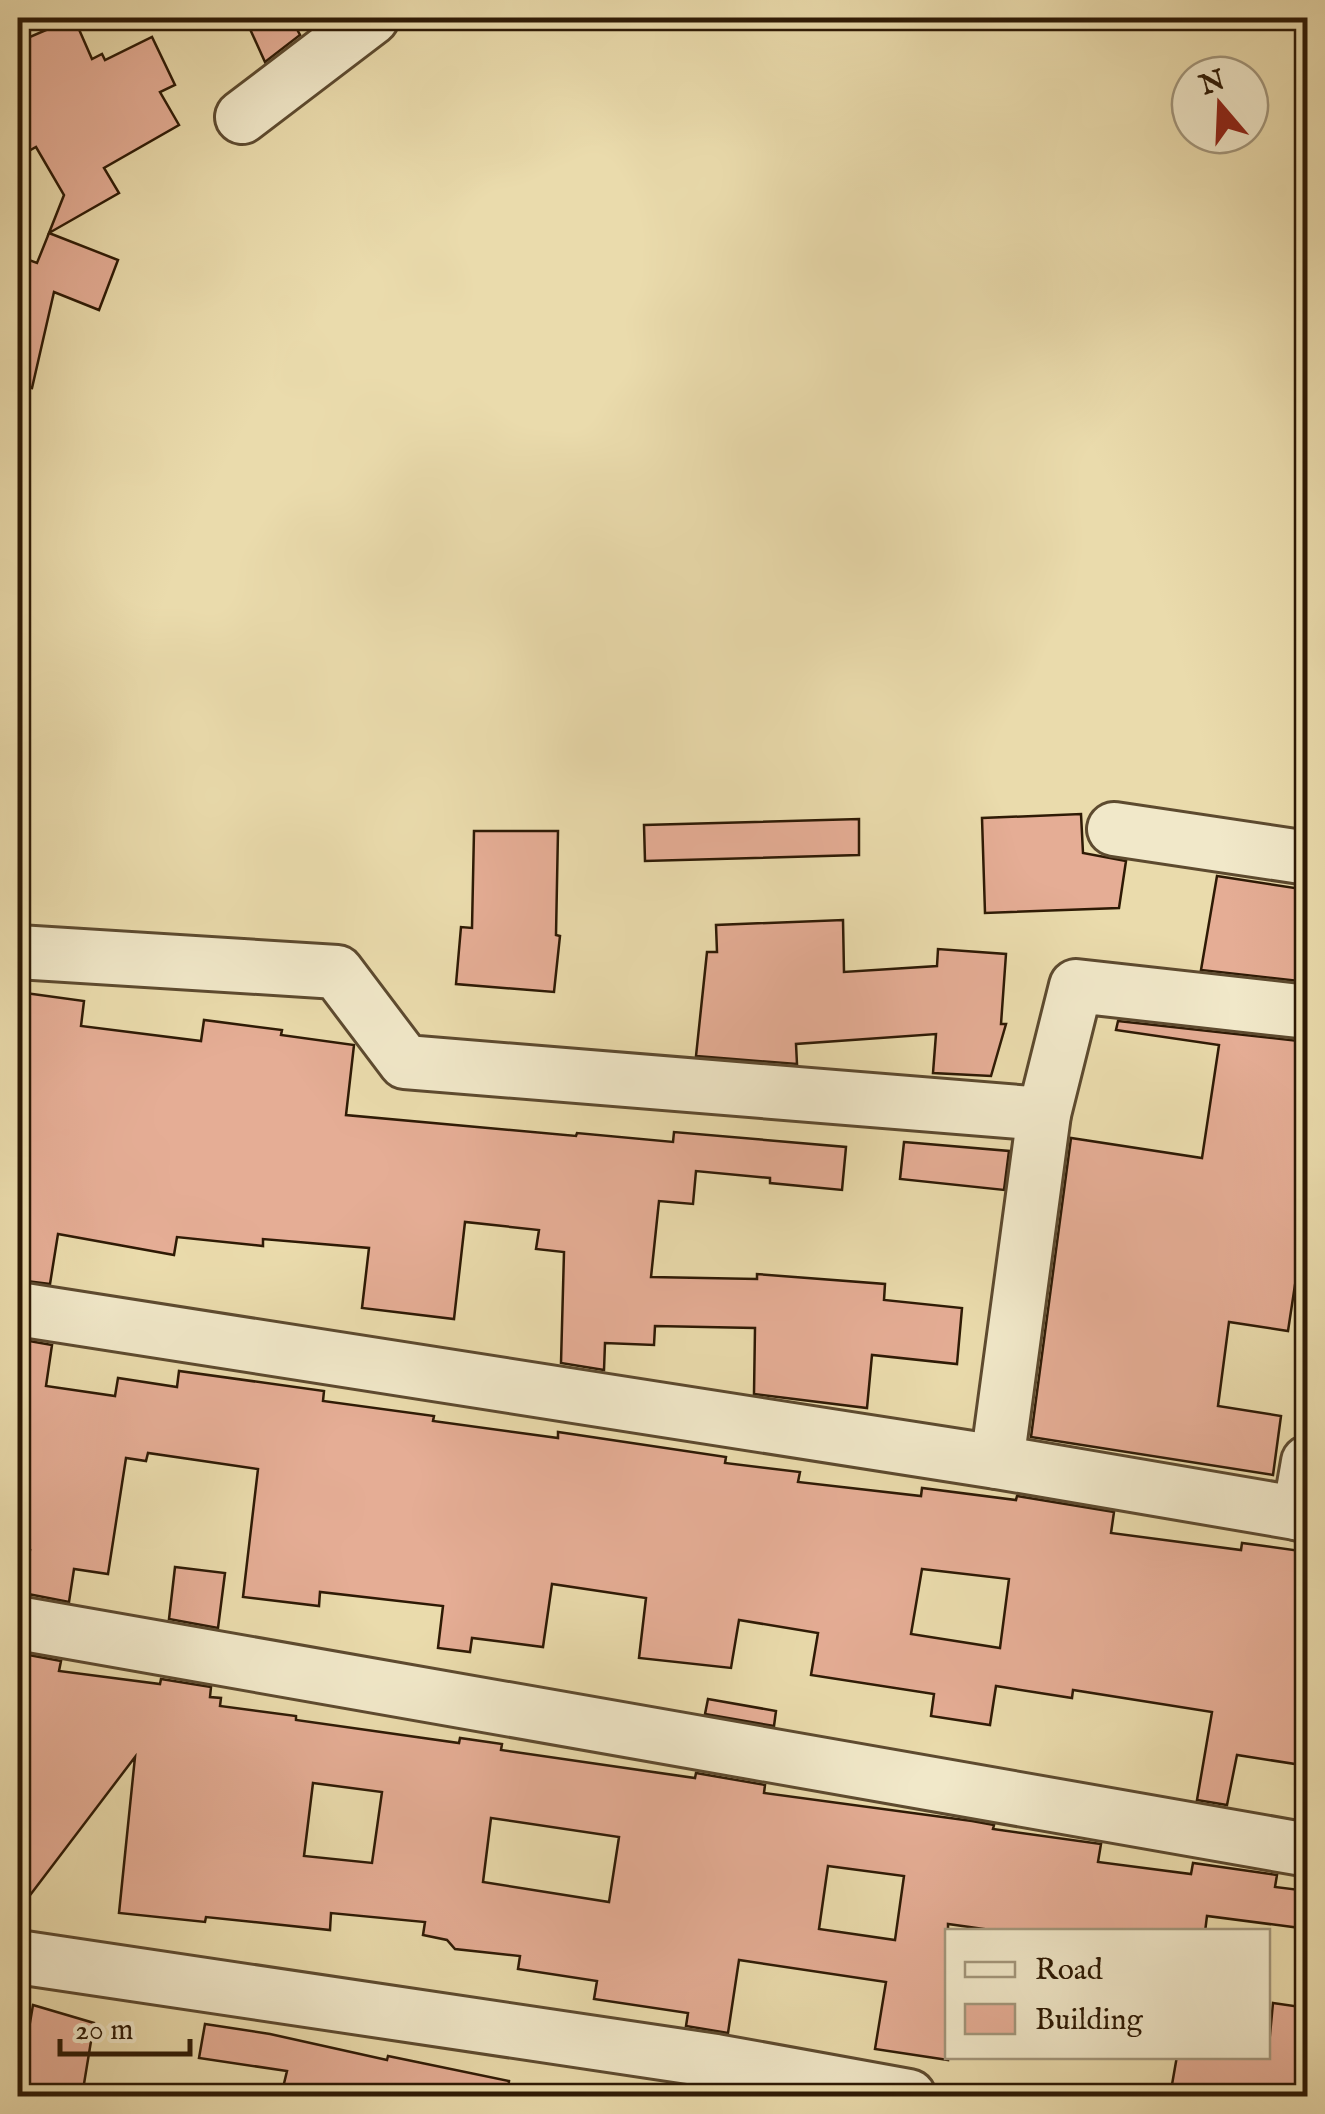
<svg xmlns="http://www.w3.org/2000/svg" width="1325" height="2114" font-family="'IM FELL English',serif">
<rect width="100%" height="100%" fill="#eadbac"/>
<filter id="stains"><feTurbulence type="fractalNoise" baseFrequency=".002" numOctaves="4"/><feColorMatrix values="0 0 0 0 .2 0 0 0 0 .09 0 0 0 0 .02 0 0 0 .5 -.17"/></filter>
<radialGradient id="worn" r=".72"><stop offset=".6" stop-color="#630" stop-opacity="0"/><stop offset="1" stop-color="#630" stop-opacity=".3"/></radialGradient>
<g fill="#e5ad95" stroke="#2e1a05" stroke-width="2.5" fill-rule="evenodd">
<path d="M74 18 92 59 102 54 105 60 152 37 175 85 160 92 179 125 104 168 119 193 49 233 64 195 36 147 18 157V42Z"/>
<path d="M245 18H291L300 35 265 62Z"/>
<path d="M49 233 118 260 99 310 54 292 32 388 18 386V256L37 263Z"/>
<path d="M1081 814 1083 853 1126 861 1119 908 985 913 982 818Z"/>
<path d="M859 819V855L645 861 644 825Z"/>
<path d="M474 831H558L556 935 560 936 554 992 456 984 461 927 472 928Z"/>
<path d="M1217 876 1308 890V982L1201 970Z"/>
<path d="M843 920 844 972 937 966 938 949 1006 954 1001 1024H1006L991 1076 933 1073 936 1034 796 1044 797 1064 696 1056 707 952H717L716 925Z"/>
<path d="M18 992 84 1001 81 1026 201 1041 204 1020 282 1030 281 1035 354 1045 346 1115 576 1136 577 1133 673 1142 674 1132 846 1147 842 1190 770 1183V1178L696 1171 693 1204 659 1201 651 1277 757 1279V1274L885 1284 884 1300 962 1308 957 1364 872 1355 867 1408 754 1394 755 1328 655 1326 654 1345 605 1343 604 1370 561 1363 564 1252 536 1249 539 1230 465 1222 454 1319 362 1308 369 1248 263 1239V1246L177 1237 174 1255 58 1234 50 1284 18 1280Z"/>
<path d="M1118 1021 1308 1042V1266L1298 1265 1288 1331 1229 1322 1218 1406 1281 1416 1273 1475 1031 1437 1071 1138 1202 1158 1219 1045 1116 1030Z"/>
<path d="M904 1142 1009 1151 1004 1190 900 1179Z"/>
<path d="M18 1339 52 1345 46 1386 115 1396 118 1378 177 1387 179 1371 324 1391 323 1401 434 1416 433 1421 558 1438V1432L726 1457 725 1463 800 1472 798 1482 921 1496 922 1488 1016 1500 1017 1496 1114 1512 1111 1533 1241 1550 1242 1543 1308 1552V1766L1237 1755 1227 1805 1197 1800 1212 1712 1073 1690 1072 1698 996 1686 990 1725 931 1716 934 1694 811 1675 818 1633 739 1620 731 1668 639 1658 646 1598 552 1584 543 1647 472 1638 470 1652 438 1648 443 1606 320 1592 319 1606 243 1597 258 1469 148 1453 146 1461 126 1458 108 1574 74 1569 69 1602 23 1593 30 1550 18 1548ZM922 1569 1009 1579 1000 1648 911 1634Z"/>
<path d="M175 1567 225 1573 218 1628 169 1619Z"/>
<path d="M18 1653 61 1661 59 1671 160 1684 161 1679 211 1687 210 1697 221 1698 220 1706 296 1716V1720L459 1743 460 1738 502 1744 501 1750 695 1778 696 1773 765 1785 764 1793 972 1821 994 1825 993 1829 1101 1844 1098 1862 1191 1874 1193 1863 1277 1875 1275 1887 1308 1891V1929L1207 1916 1205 1932H1005L948 1924V2060L875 2049 886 1982 739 1960 728 2033 686 2026 688 2013 594 1999 597 1981 518 1969 520 1956 455 1949 447 1940 423 1935 425 1922 331 1913 330 1930 206 1917 205 1922 119 1913 135 1757 18 1911 24 1800 18 1799ZM313 1783 382 1792 372 1863 304 1856ZM491 1818 619 1837 609 1902 483 1882ZM828 1866 904 1876 895 1940 819 1929Z"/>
<path d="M708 1699 776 1711 774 1726 705 1714Z"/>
<path d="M1273 2003 1308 2008V2096H1170L1177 2056H1268Z"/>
<path d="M33 2005 94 2023 82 2096 19 2087Z"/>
<path d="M205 2024 270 2034 387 2060 388 2056 509 2081 507 2096H281L287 2071 199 2058Z"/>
</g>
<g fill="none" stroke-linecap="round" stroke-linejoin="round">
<g stroke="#5d4a2f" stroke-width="58">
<g id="street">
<path d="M242 117 372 18"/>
<path d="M1114 829 1308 858"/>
<path d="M18 952 337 972 405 1062 1044 1114"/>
<path d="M18 1309 997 1462 1308 1515"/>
<path d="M997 1462 1044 1114 1076 986 1308 1012"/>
<path d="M1299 1514 1308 1462"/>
<path d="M18 1623 1308 1850"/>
<path d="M18 1957 716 2061 909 2096"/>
</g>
</g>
<use href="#street" stroke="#f1e8c9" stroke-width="52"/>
</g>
<rect width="1325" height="2114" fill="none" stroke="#eadbac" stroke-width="60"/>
<rect x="20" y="20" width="1285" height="2074" fill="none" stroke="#2e1a05" stroke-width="5"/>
<rect x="30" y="30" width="1265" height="2054" fill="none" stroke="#2e1a05" stroke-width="2.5"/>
<rect x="945" y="1929" width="325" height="130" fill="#f1e8c9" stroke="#a3967b" stroke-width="2.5"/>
<rect x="965" y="1962" width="50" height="15" fill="#f1e8c9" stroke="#a3967b" stroke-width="2.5"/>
<text x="1035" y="1979" font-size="30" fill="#2e1a05">Road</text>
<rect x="965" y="2004" width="50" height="30" fill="#e5ad95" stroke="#a3967b" stroke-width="2.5"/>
<text x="1035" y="2029" font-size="30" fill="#2e1a05">Building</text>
<g transform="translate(1220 105) rotate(341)"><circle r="48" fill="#f1e8c9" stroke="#a3967b" stroke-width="2.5"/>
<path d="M0-8L18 38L0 25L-18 38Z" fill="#8f2418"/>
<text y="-15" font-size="28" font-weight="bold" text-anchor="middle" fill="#2e1a05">N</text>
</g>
<path d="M60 2039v15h130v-15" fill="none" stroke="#2e1a05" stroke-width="5"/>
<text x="75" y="2039" font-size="30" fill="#2e1a05" stroke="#f1e8c9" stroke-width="8" paint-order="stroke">20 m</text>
<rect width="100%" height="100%" filter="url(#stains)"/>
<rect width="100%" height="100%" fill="url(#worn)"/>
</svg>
